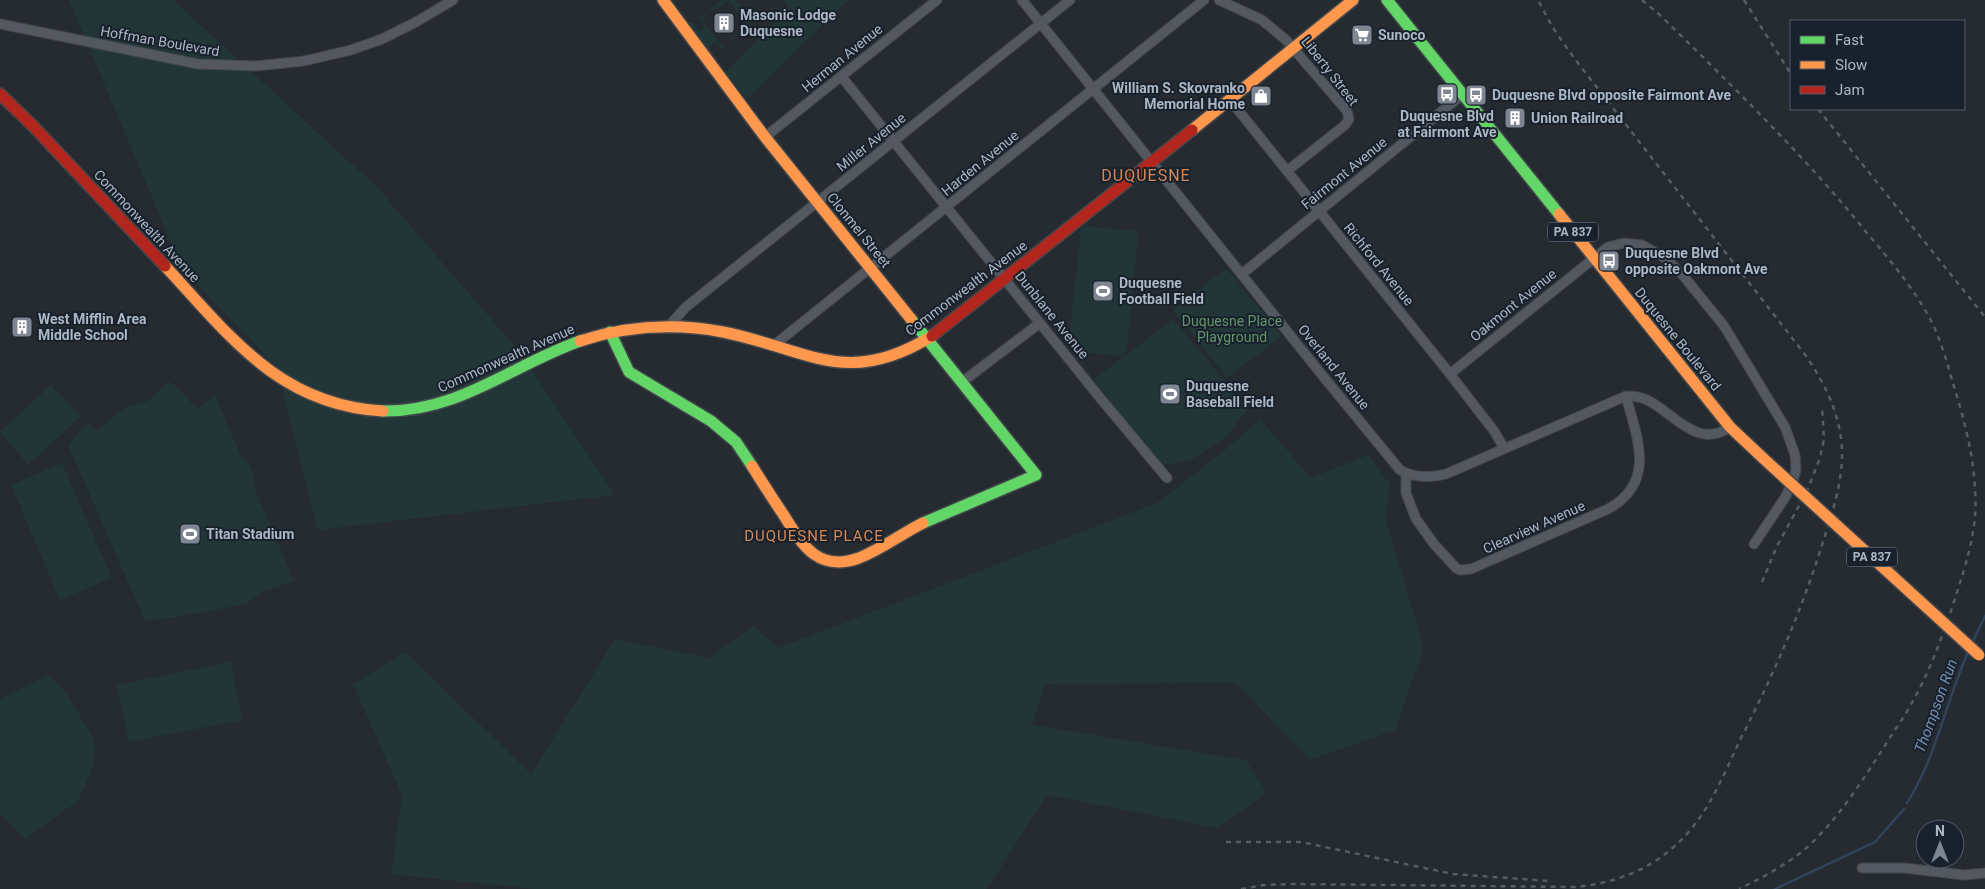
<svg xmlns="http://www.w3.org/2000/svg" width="1985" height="889" font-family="Roboto,sans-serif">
<rect width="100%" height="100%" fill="#252b31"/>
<g fill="#223537">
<path d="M69 0H173L376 186 519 351 615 495 318 530 276 366 182 269Z"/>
<path d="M722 0H736L752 22 731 40 729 39 747 25 728 0 713 11 711 8Z"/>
<path d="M784 0H848L747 99 725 72 789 7Z"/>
<path d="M705 13 707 16 702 20 721 45 723 43 725 46 721 48 715 42 709 47 713 53 711 56 687 26 692 21 699 31 705 27 699 18Z"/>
<path d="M1084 226 1135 231 1138 235 1127 351 1120 356 1072 351 1068 347 1081 228Z"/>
<path d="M1226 268 1282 336 1227 378 1173 310Z"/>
<path d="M1173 319 1248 409 1224 439 1189 461 1162 465 1122 417 1094 379Z"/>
<path d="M168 381 177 387 197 409 215 395 241 456C251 463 256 475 254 487L294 581 260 593 247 604 176 617 145 621 68 445 88 422 95 429H99L125 407 148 401Z"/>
<path d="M51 385 81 416 28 465 0 432Z"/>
<path d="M1260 419 1311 478 1368 455 1390 484 1385 517 1424 648 1395 730 1310 760 1236 683 1046 684 1032 725 1246 760 1267 793 1217 828 1047 795 987 889H535L391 874 402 795 353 684 406 652 531 774 615 639 709 658 754 626 778 648 1157 503 1225 450Z"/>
<path d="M62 463 112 578 60 600 11 485Z"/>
<path d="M231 662 242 720 129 742 117 685Z"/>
<path d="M48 675 66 693 81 717 93 739 96 750 92 770 78 801 25 839 0 813V699Z"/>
</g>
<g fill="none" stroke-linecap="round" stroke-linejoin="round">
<g stroke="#31445b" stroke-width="2.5">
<path d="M1972 643 1985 616"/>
<path d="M1907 803C1937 756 1946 700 1969 650"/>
<path d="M1775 889 1875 842 1904 809"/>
</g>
<g stroke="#42474c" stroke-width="11">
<g id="street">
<path d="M1022 0 1322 375 1400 470C1415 478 1429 478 1446 474L1626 396C1633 396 1638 396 1645 399 1672 410 1696 451 1730 427"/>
<path d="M1219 0 1262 20 1286 40 1347 111 1349 119 1345 125 1287 171"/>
<path d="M0 24 198 64 256 66 304 61 351 50 382 39 416 22 453 0"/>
<path d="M841 76 1101 399 1167 478"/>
<path d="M1230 100 1450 374 1494 431 1504 448"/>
<path d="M765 137 937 0"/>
<path d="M1242 274 1463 94"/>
<path d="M668 327 686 307 1070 0"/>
<path d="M773 346 1204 0"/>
<path d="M1450 374 1608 247 1624 243 1642 245 1665 258 1681 273 1724 326 1785 427 1795 455 1796 470 1794 477 1786 496 1754 544"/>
<path d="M962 382 1040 323"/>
<path d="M1406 473V493L1416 519 1434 544 1456 568 1460 570 1471 569 1608 509C1657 482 1637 438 1626 396"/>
<path d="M1862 868H1904L1964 875 1985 873"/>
</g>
</g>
<g stroke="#42474c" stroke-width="14">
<g id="fast">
<path d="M1387 0 1559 214"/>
<path d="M911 319 1036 475 923 523"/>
<path d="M610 332 629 372 711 421 736 442 752 466"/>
<path d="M383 411C459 412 512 365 580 341"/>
</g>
</g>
<g stroke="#42474c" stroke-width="14">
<g id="slow">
<path d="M663 0 765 137 911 319"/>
<path d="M1192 130 1353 0"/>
<path d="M1559 214 1730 427 1764 459"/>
<path d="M165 266C230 336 279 405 383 411"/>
<path d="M580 341C626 326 675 323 723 332 808 349 846 389 932 336"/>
<path d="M752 466C762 482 772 498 783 514 802 544 817 573 859 558 882 549 901 534 923 523"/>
</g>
</g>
<g stroke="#42474c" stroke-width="14">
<g id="jam">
<path d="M0 94 33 126 165 266"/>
<path d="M932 336 1192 130"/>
</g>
</g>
<use href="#street" stroke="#545860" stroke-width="9"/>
<use href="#fast" stroke="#63d668" stroke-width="11"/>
<use href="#slow" stroke="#ff974d" stroke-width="11"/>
<use href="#jam" stroke="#b3261e" stroke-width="11"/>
<g stroke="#575d63" stroke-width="2.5" stroke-dasharray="5 5" stroke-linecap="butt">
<path d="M1642 0 1660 15C1732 86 1804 155 1867 233 1889 259 1911 285 1928 315 1939 335 1946 358 1952 380 1966 425 1978 470 1975 517 1972 548 1962 576 1953 605 1939 646 1926 681 1903 718 1873 762 1841 821 1799 854 1780 868 1760 879 1739 889"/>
<path d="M1744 0 1791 74"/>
<path d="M1818 109 1985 317"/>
<path d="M1762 582 1777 546 1807 491 1820 458 1824 439 1822 406"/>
<path d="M1226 842H1301L1453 874 1549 881"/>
<path d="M1241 889 1264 885 1292 884 1576 887C1615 883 1650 870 1678 843 1708 815 1723 776 1740 740 1773 675 1800 615 1822 545 1832 513 1843 483 1842 449 1840 413 1824 381 1803 352L1574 58 1553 28 1538 0"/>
</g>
<g stroke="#42474e" stroke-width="14" stroke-linecap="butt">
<path id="slow-bridge" d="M1764 459 1979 655"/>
</g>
<use href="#slow-bridge" stroke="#ff974d" stroke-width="11"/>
</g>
<defs>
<g id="building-square" transform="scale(1.125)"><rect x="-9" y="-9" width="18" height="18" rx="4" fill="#7d8691" stroke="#18212c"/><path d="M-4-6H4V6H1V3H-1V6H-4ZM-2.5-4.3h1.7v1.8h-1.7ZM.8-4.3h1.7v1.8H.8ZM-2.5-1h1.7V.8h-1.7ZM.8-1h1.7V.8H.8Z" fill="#fff"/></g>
<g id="supermarket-square" transform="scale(1.125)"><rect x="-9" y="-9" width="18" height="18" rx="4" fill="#7d8691" stroke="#18212c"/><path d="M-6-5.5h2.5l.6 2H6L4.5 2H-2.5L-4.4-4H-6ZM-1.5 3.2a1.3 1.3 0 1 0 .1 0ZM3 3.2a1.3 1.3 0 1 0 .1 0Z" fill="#fff"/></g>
<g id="bus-square" transform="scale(1.125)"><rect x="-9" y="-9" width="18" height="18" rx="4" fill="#7d8691" stroke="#18212c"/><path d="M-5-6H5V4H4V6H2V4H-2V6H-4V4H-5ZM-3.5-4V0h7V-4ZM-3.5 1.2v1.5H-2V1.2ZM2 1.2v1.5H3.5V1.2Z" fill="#fff"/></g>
<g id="shop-square" transform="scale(1.125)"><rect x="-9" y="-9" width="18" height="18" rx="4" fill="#7d8691" stroke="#18212c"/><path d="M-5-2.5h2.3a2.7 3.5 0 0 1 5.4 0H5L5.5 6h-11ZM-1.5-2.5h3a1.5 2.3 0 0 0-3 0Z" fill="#fff"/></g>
<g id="stadium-square" transform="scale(1.125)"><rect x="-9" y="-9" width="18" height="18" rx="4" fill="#7d8691" stroke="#18212c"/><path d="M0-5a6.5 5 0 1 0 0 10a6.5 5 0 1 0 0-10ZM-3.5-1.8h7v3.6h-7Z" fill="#fff"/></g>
</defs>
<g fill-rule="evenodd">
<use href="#building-square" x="724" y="23"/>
<use href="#supermarket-square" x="1362" y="35"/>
<use href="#bus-square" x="1447" y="94"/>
<use href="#bus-square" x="1476" y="95"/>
<use href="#shop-square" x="1261" y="96"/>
<use href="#building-square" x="1515" y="118"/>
<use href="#bus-square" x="1609" y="261"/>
<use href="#stadium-square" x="1103" y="291"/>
<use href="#building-square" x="22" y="327"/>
<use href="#stadium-square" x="1170" y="394"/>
<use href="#stadium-square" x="190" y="534"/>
</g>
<g text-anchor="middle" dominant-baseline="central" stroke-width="4" stroke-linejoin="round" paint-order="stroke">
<g fill="#18212c" stroke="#808a96" stroke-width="1">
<rect x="1548" y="222.5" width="50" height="19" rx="4"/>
<rect x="1847" y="547.5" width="50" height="19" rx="4"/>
</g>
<g font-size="12" font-weight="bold" fill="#acb7c4">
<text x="1573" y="232">PA 837</text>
<text x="1872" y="557">PA 837</text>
</g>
<g font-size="14" font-weight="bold" fill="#acb7c4" stroke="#18212c" text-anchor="start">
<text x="740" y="15">Masonic Lodge<tspan x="740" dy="16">Duquesne</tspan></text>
<text x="1378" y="35">Sunoco</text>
<text x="1245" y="88" text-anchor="end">William S. Skovranko<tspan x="1245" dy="16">Memorial Home</tspan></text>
<text x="1492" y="95">Duquesne Blvd opposite Fairmont Ave</text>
<text x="1447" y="116" text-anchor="middle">Duquesne Blvd<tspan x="1447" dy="16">at Fairmont Ave</tspan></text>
<text x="1531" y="118">Union Railroad</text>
<text x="1625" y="253">Duquesne Blvd<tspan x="1625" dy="16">opposite Oakmont Ave</tspan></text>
<text x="1119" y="283">Duquesne<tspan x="1119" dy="16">Football Field</tspan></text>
<text x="38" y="319">West Mifflin Area<tspan x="38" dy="16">Middle School</tspan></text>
<text x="1186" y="386">Duquesne<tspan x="1186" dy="16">Baseball Field</tspan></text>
<text x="206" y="534">Titan Stadium</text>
</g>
<g font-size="14" fill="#acb7c4" stroke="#18212c">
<text transform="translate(160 41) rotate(10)">Hoffman Boulevard</text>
<text transform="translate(842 58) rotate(-39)">Herman Avenue</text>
<text transform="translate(1330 71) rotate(52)">Liberty Street</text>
<text transform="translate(871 142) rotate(-39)">Miller Avenue</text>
<text transform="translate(980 163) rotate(-39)">Harden Avenue</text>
<text transform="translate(1344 173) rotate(-39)">Fairmont Avenue</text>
<text transform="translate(147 226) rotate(47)">Commonwealth Avenue</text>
<text transform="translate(859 230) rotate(51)">Clonmel Street</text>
<text transform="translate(1379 264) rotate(51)">Richford Avenue</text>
<text transform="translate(966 288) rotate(-37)">Commonwealth Avenue</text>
<text transform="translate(1513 305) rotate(-39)">Oakmont Avenue</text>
<text transform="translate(1052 315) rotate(51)">Dunblane Avenue</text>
<text transform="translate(1678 339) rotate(51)">Duquesne Boulevard</text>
<text transform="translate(506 358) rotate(-24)">Commonwealth Avenue</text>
<text transform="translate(1334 367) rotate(51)">Overland Avenue</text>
<text transform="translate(1534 527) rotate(-24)">Clearview Avenue</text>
</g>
<g font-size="14" fill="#64956d" stroke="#18212c">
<text x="1232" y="321">Duquesne Place<tspan x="1232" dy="16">Playground</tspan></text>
</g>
<g font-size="15" letter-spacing="1" fill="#d58856" stroke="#18212c">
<text x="814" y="536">DUQUESNE PLACE</text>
</g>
<g font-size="15" font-style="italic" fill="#748fae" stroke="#18212c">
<text transform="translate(1936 706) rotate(-70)">Thompson Run</text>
</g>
<g font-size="16" letter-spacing="1" fill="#d58856" stroke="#18212c">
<text x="1146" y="175">DUQUESNE</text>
</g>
</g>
<rect x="1790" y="20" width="175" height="90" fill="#18212c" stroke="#535d69"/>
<rect x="1800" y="36" width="25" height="8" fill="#63d668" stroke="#535d69"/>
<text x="1835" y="45" font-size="15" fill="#acb7c4">Fast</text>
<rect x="1800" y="61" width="25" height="8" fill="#ff974d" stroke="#535d69"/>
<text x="1835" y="70" font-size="15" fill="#acb7c4">Slow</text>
<rect x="1800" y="86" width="25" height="8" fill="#b3261e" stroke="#535d69"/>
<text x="1835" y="95" font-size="15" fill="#acb7c4">Jam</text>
<g transform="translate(1940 844)"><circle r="24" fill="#18212c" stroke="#535d69"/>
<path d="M0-4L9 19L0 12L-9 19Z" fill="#7d8691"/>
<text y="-8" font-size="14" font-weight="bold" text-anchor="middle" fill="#acb7c4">N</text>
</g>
</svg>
